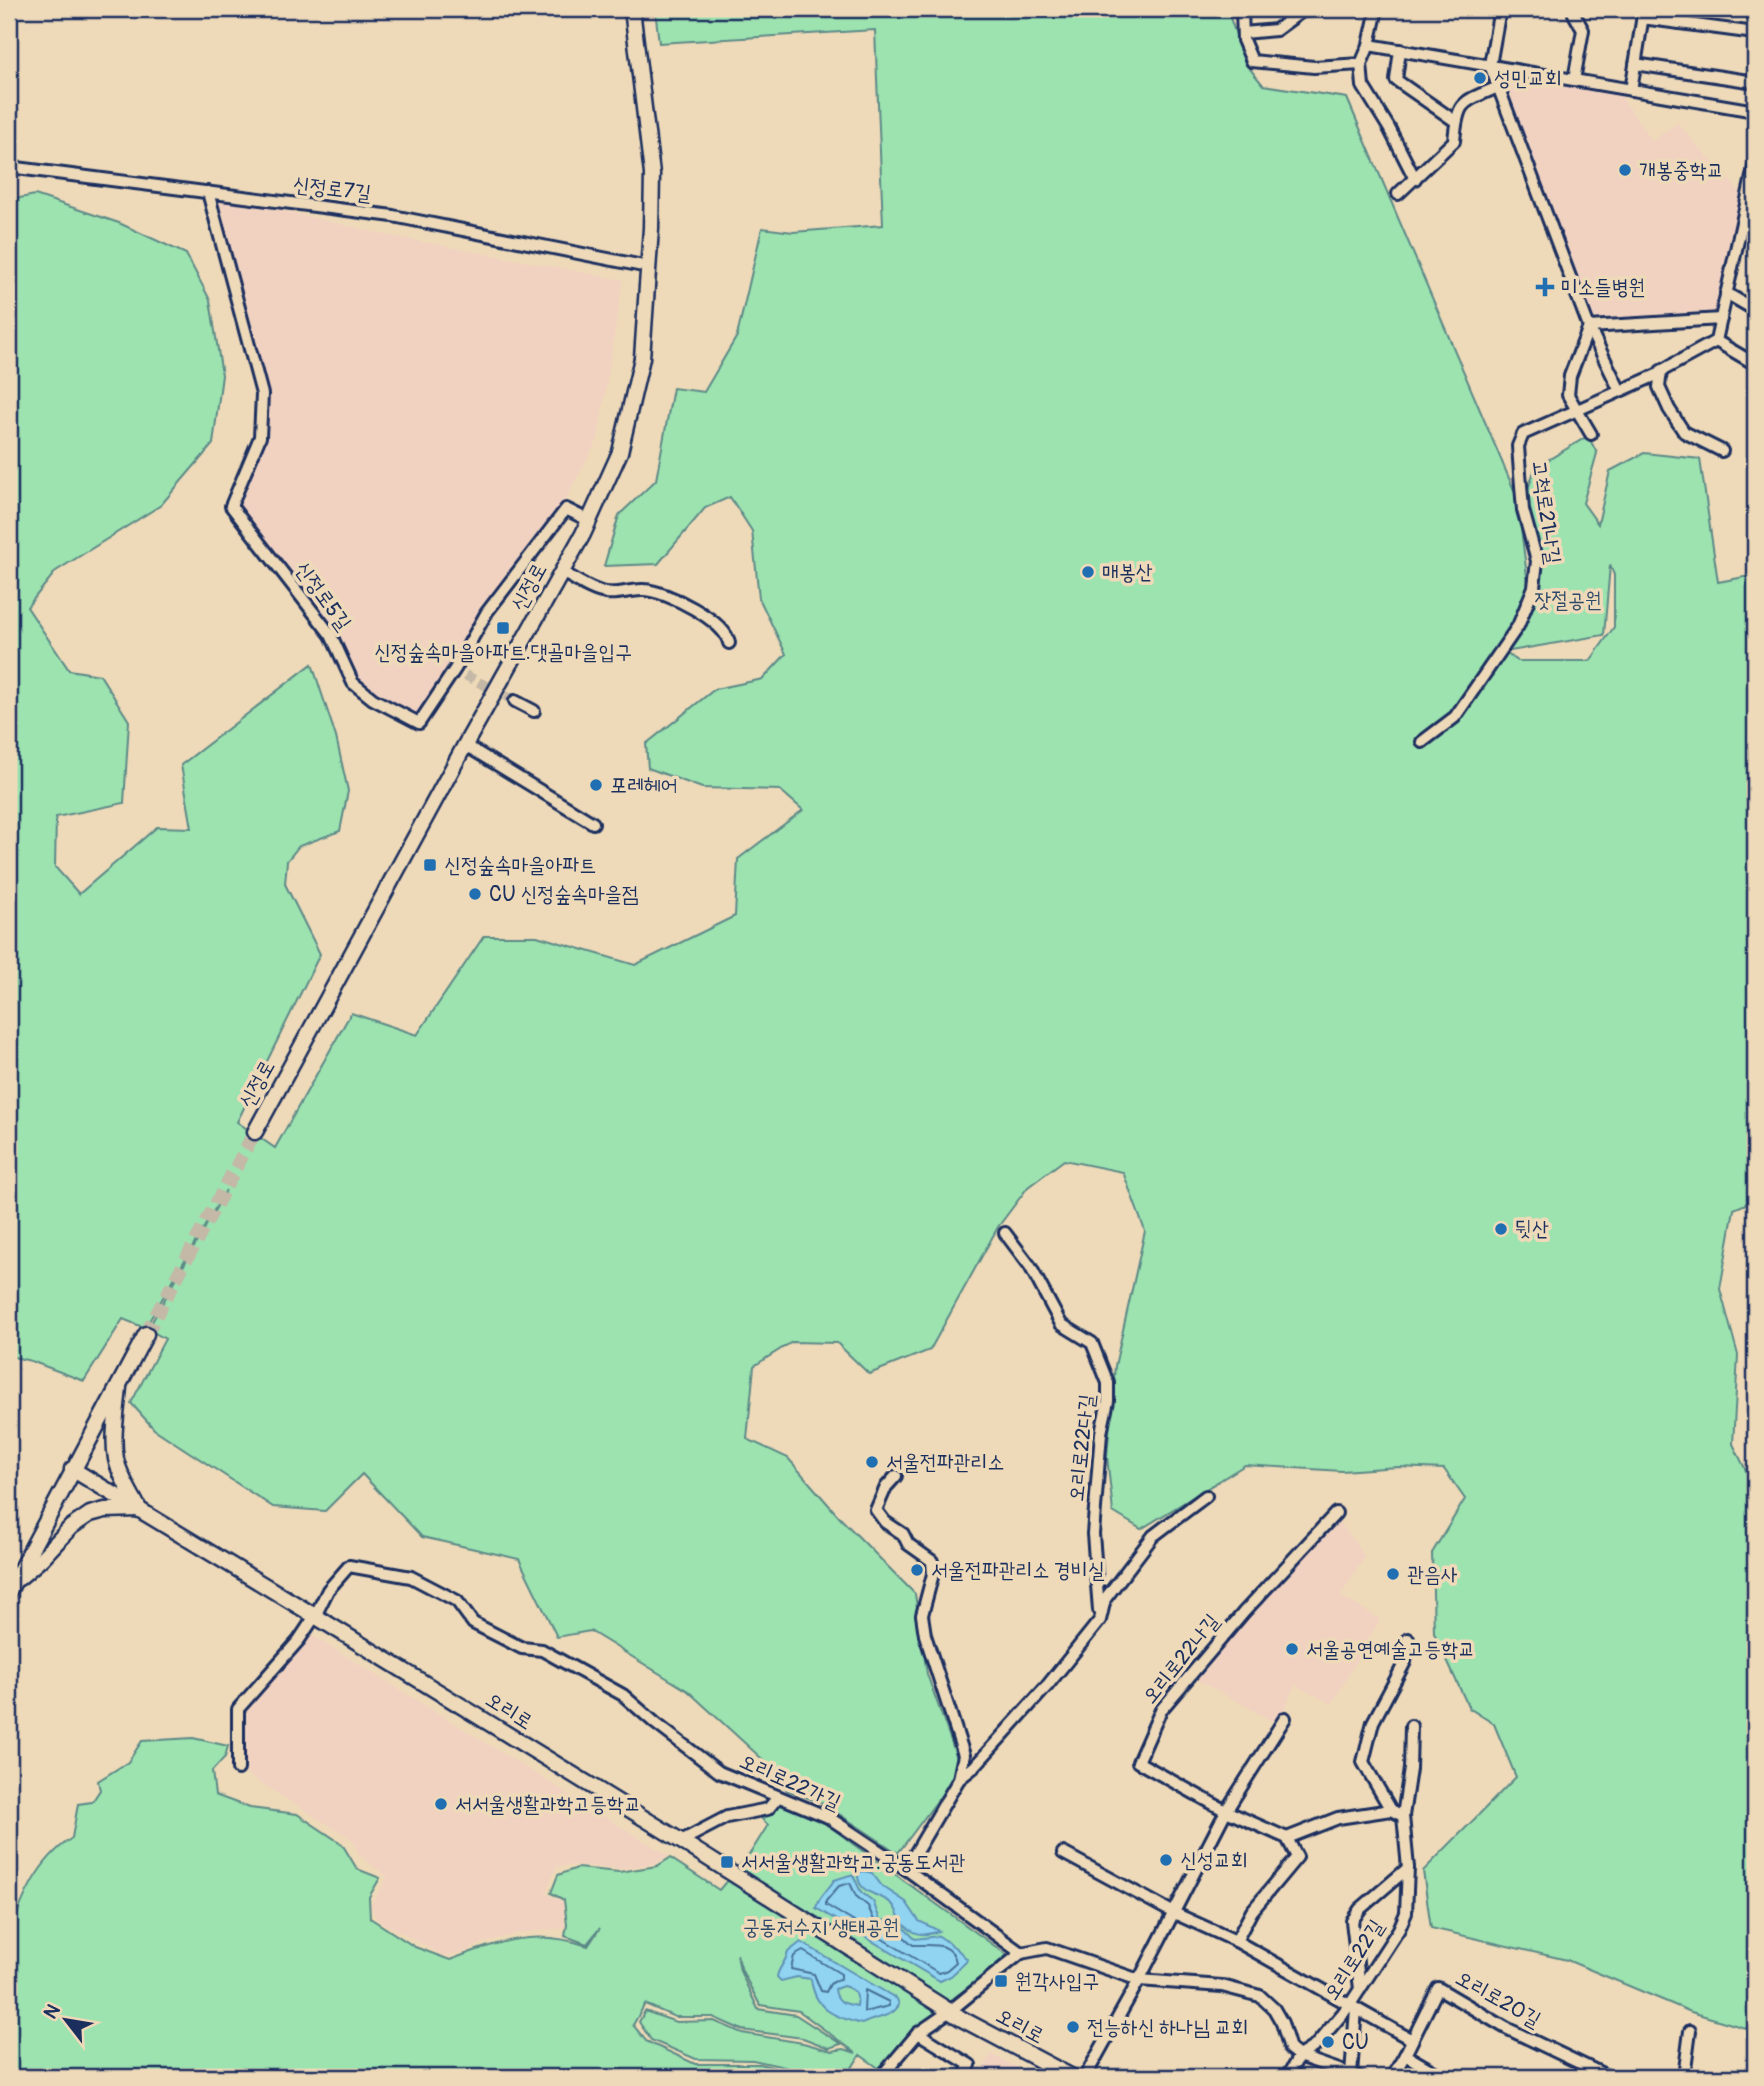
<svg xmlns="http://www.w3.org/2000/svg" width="1764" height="2086" font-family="Pangolin,'Poor Story',sans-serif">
<rect width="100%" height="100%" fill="#eedab8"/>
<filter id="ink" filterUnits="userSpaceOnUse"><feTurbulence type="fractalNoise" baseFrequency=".0143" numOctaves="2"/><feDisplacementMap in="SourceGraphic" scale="14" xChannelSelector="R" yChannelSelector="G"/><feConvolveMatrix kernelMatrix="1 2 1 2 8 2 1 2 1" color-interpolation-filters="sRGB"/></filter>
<g filter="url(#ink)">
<g fill="#f1d2c1">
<path d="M1490 65 1615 87 1652 141 1677 123 1747 199 1721 319 1589 327Z"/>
<path d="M208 193 387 235 623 280 598 439 547 533 487 612 419 723 353 683 331 635 231 506 260 437 262 394Z"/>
<path d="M1338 1520 1365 1556 1341 1596 1380 1619 1332 1704 1295 1685 1278 1724 1194 1678Z"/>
<path d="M305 1631 669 1856 657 1863 621 1869 576 1865 556 1867 546 1893 563 1902 565 1928 520 1933 483 1943 465 1952 444 1956 377 1920 370 1906 387 1877 359 1855 353 1840 238 1769V1709Z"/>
<path d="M991 2054 1035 2077H978Z"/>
</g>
<g fill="#9de3b0" stroke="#5c8987" stroke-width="2" fill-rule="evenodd">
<path d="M655 9H1227L1246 64 1263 85 1347 98 1517 497 1528 584 1507 637 1528 599 1540 546 1523 505 1535 468 1588 436 1597 453 1583 503 1598 524 1610 471 1644 453 1700 459 1718 582 1755 575V1200L1734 1209 1720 1289 1738 1355 1733 1444 1755 1489V2031L1691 2012 1567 1960 1431 1928 1423 1871 1516 1777 1494 1724 1469 1708 1434 1633 1432 1553 1465 1499 1444 1469 1398 1467 1342 1471 1245 1465 1141 1529 1113 1512 1107 1456 1115 1366 1145 1231 1123 1172 1064 1160 1028 1187 998 1227 930 1350 869 1374 837 1343 792 1342 754 1366 747 1439 788 1458 840 1518 915 1594 927 1674 961 1769 898 1853 822 1803 787 1790 772 1768 688 1691 590 1631 557 1637 519 1559 422 1537 362 1474 325 1511 273 1507 154 1429 131 1403 165 1339 148 1329 226 1190 145 1328 123 1319 84 1381 31 1361 9 1356V200L35 195 119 223 186 254 210 300 222 375 213 444 161 505 56 571 27 607 69 670 100 675 129 721 124 803 56 817 55 867 79 894 157 827 192 828 181 765 312 664 336 737 348 791 340 831 299 846 287 861 285 884 320 954 237 1122 275 1148 351 1013 417 1035 484 936H537L635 965 735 916 738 859 803 810 780 790 702 788 648 768 646 744 715 689 763 679 786 654 759 598 752 531 730 497 705 508 658 564 604 566 619 515 656 480 673 388 704 392 737 336 762 228 793 232 883 225 875 30 659 43ZM1610 565 1614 575V627L1590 661H1518L1504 652 1604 635Z"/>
<path d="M193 1738 228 1746 225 1757 212 1771 215 1795 250 1808 297 1814 342 1844 357 1869 380 1878 369 1897 370 1918 415 1947 450 1960C500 1941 535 1928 588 1946L600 1928 587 1944 565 1936 567 1925 564 1900 551 1893 558 1875 577 1868 619 1872 657 1866 670 1858 719 1890 751 1852 768 1825 758 1815 781 1800 819 1817 853 1844 1010 1957 956 1996 912 2032 883 2071 860 2055 848 2074 835 2071 816 2074 753 2060 696 2059 651 2040 639 2022 645 2011 676 2022 714 2021 742 2033 803 2043 832 2051 844 2049 856 2053 799 2011 760 2005 742 1971 737 1954 740 1971 758 2009 796 2015 841 2044 829 2048 803 2038 742 2030 713 2017H675L645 2004 633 2025 646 2041 695 2064H760L811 2077H9V1938C21 1899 38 1860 72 1838L78 1804 92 1802 100 1790 98 1781 128 1762 142 1741Z"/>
</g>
<g fill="#90d4f2" stroke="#6192b7" stroke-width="2" fill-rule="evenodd">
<path d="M865 1871 872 1873 882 1886 906 1902 919 1921 939 1931C923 1938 910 1934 900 1919 898 1915 896 1908 892 1904 881 1893 856 1895 858 1872Z"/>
<path d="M850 1875H853L861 1892 873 1901 880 1920 898 1922 915 1939 939 1936 957 1949 967 1959 966 1962 951 1976 940 1981 816 1908C819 1895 828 1891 834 1880Z"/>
<path d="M801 1942 897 1999 899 2005C892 2018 874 2017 862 2024 834 2017 815 2010 811 1979L797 1977 781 1981 777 1977C778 1968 786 1962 788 1952ZM843 1986C854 1989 859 1994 857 2006 845 2004 836 2002 835 1989Z"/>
</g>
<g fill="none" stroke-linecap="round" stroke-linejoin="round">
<g stroke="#4a7199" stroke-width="2">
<path d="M850 1883 856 1896 868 1906 876 1925 900 1930 904 1937 913 1945C928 1946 952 1940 956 1962L947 1970 939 1973 826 1905V1901L839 1886Z"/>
<path d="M803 1951 841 1974V1978L830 1984 826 1992 821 1991 814 1974 791 1969 794 1956Z"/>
<path d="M865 1990 889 2002V2006L864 2012Z"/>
</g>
<path stroke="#c4b8a6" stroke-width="10" stroke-dasharray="10 5" stroke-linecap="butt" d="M465 675 515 701"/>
<path stroke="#c4b8a6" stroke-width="14" stroke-dasharray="14 7" stroke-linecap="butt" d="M146 1334 255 1132"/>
<g stroke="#1b2f5e" stroke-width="16">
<g id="minor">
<path d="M1242 9 1243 40 1252 61 1314 67 1361 64 1369 45 1377 9"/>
<path d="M1500 9 1490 65 1589 327 1721 319"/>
<path d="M1642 18 1755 33"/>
<path d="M1243 33 1276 30 1302 11 1318 9"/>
<path d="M1369 45 1755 111"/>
<path d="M1400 50 1396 80 1455 121"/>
<path d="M1361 64 1363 86 1389 128 1415 179"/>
<path d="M1635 64 1755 82"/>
<path d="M1574 80 1583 30 1574 14 1575 9"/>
<path d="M1631 90 1644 9"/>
<path d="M9 167 393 216 648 267"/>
<path d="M208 192 262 394 260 437 231 506 331 635 353 683 373 699 419 723 455 669 487 612 566 509 590 521"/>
<path d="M1398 194 1454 141C1458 99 1462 103 1498 87"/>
<path d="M1726 293 1755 310"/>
<path d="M1589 327 1570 376 1568 395 1591 434"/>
<path d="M1589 327 1620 391"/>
<path d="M1716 341 1755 364"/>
<path d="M1722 451 1684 432 1669 409 1659 387 1661 371 1716 341 1755 163"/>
<path d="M562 572C575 579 591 591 606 593 619 595 632 589 644 590 666 591 726 621 729 643"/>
<path d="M515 701 534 711"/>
<path d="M1422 742 1455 717 1518 626 1534 587 1537 561 1523 510 1520 473 1518 446 1523 434 1661 373"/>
<path d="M465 745 593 823"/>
<path d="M1005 1233 1030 1266 1061 1324 1092 1343 1108 1383V1401L1101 1433 1093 1534 1099 1610"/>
<path d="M896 1476 886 1487 876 1510 885 1522 903 1534 908 1544 932 1561 933 1574 922 1615 925 1635 964 1755 959 1779"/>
<path d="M238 1769V1709L299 1640 315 1616 328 1590 349 1566 411 1577 457 1601 473 1623 522 1648 542 1650 623 1695 655 1723 719 1772 828 1817 906 1869 1021 1953 1047 1948 1139 1980 1222 1986 1260 1996 1274 2009 1282 2023 1290 2049 1299 2056 1359 2077"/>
<path d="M1403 1816 1410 1769 1411 1726"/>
<path d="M1287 1838 1338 1818 1391 1810"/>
<path d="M681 1841 727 1817 768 1809 778 1797"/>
<path d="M1063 1853 1174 1913 1236 1941 1412 2040"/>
<path d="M906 1869 959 1779 974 1767 1047 1686 1100 1620 1105 1599 1153 1536 1206 1496"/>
<path d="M1236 1941 1252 1911 1297 1857 1287 1838 1226 1811 1138 1762 1161 1710 1244 1612 1336 1513"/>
<path d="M1360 1989 1352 1921 1360 1909 1408 1868"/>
<path d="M918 2033 970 2065 964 2077"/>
<path d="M1351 2074 1356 2009"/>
<path d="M881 2077 918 2033 950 2011 1021 1953"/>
<path d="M1085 2077 1139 1980 1226 1811 1285 1718"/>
<path d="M1287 2077 1299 2056 1315 2046 1349 2006 1399 1929 1406 1913 1408 1868 1403 1816 1391 1810 1363 1762 1373 1722 1405 1662 1408 1639"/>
<path d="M1392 2077 1405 2055"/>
<path d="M1443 2077 1405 2055 1438 1988 1506 2028 1609 2077"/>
<path d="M1684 2077 1690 2031"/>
</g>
</g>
<g stroke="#1b2f5e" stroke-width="19">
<g id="major">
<path d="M255 1132 465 745 583 534 620 452 642 358 651 228 652 174 632 9"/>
<path d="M72 1469 315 1616 681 1841 962 2019 1072 2077"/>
<path d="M19 1578 41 1559 71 1527 90 1514 105 1510 139 1509C131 1493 120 1477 116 1459 112 1436 117 1411 119 1387"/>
<path d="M9 1591 146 1334"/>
</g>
</g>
<use href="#minor" stroke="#eedab8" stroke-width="10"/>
<use href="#major" stroke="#eedab8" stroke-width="14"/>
</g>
</g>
<g fill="#1f6fb2" stroke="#eedab8" stroke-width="2.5">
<circle cx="1480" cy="78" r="7"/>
<circle cx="1625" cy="170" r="7"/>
<path d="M1541.5 276.5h7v7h7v7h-7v7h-7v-7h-7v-7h7z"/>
<circle cx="1088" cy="572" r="7"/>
<rect x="496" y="621" width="14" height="14" rx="3.5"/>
<circle cx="596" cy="785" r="7"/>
<rect x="423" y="858" width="14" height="14" rx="3.5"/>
<circle cx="475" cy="894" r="7"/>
<circle cx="1501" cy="1229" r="7"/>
<circle cx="872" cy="1462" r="7"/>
<circle cx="917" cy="1570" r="7"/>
<circle cx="1393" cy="1574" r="7"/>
<circle cx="1292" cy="1649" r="7"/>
<circle cx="441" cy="1804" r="7"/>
<circle cx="1166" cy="1860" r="7"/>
<rect x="720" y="1855" width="14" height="14" rx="3.5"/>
<rect x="994" y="1974" width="14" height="14" rx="3.5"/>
<circle cx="1073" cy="2027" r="7"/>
<circle cx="1328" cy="2042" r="7"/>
</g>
<g text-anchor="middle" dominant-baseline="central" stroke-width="7" stroke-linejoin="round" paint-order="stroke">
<g font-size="21" fill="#1b2f5e" stroke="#eedab8" text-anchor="start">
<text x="1494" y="78">성민교회</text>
<text x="1639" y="170">개봉중학교</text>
<text x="1561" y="287">미소들병원</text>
<text x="1102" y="572">매봉산</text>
<text x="503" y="652" text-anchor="middle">신정숲속마을아파트.댓골마을입구</text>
<text x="610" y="785">포레헤어</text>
<text x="444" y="865">신정숲속마을아파트</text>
<text x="489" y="894">CU 신정숲속마을점</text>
<text x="1515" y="1229">뒷산</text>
<text x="886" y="1462">서울전파관리소</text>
<text x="931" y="1570">서울전파관리소 경비실</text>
<text x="1407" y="1574">관음사</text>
<text x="1306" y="1649">서울공연예술고등학교</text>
<text x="455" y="1804">서서울생활과학고등학교</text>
<text x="1180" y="1860">신성교회</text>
<text x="741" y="1862">서서울생활과학고.궁동도서관</text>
<text x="1015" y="1981">원각사입구</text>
<text x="1087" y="2027">전능하신 하나님 교회</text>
<text x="1342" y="2042">CU</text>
</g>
<g font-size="21" fill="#1b2f5e" stroke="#eedab8">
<text transform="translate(332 189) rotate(7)">신정로7길</text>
<text transform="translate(1546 512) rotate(82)">고척로21나길</text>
<text transform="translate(529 587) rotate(-61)">신정로</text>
<text transform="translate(323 596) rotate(54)">신정로5길</text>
<text transform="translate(257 1084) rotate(-61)">신정로</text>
<text transform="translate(1082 1448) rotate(-84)">오리로22다길</text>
<text transform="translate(1181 1659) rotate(-51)">오리로22나길</text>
<text transform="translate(509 1711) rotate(32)">오리로</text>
<text transform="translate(790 1782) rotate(24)">오리로22가길</text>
<text transform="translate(1354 1960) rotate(-57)">오리로22길</text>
<text transform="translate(1498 1999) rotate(29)">오리로20길</text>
<text transform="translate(1020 2026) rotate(28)">오리로</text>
</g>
<g font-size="21" fill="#2e4a6a" stroke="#eedab8">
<text x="1568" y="600">잣절공원</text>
<text x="821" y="1927">궁동저수지 생태공원</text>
</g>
</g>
<rect width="1764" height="2086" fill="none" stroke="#eedab8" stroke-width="35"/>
<rect x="18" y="18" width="1729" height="2051" fill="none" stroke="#1b2f5e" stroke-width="2.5" filter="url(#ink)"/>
<g transform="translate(66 2020) rotate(301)" stroke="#eedab8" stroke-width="5" paint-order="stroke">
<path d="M0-5L12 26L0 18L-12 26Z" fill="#1b2f5e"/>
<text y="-10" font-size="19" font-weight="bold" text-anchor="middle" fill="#1b2f5e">N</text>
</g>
</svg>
